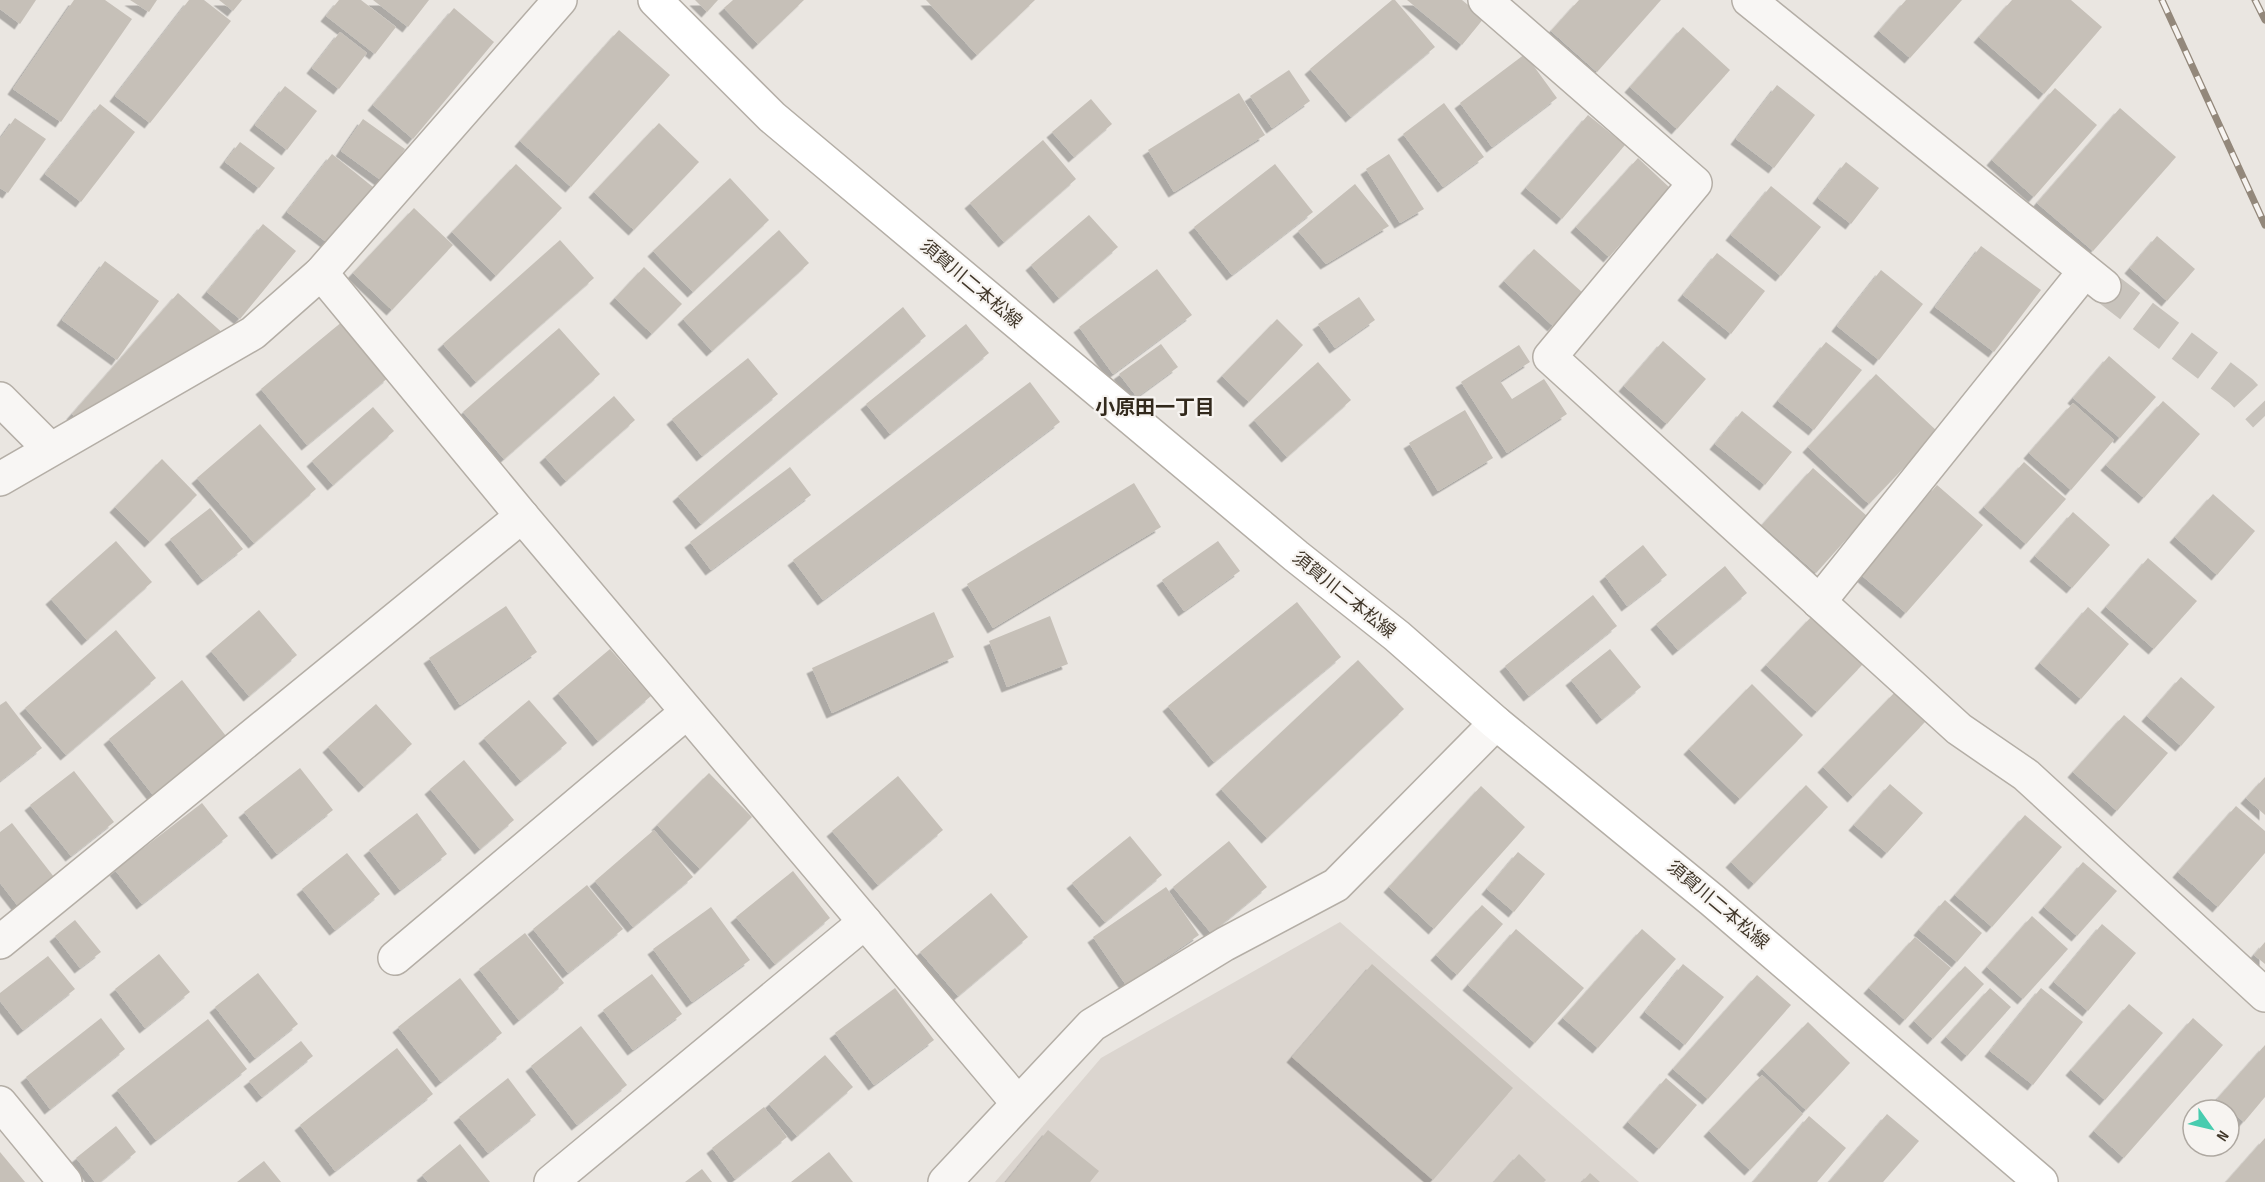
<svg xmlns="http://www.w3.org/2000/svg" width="2265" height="1182" font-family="'Sofia Sans Condensed','Noto Sans JP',sans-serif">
<defs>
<filter id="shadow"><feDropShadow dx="-5.5" dy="5.5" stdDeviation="0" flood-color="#0004"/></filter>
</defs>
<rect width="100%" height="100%" fill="#eae6e1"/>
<path fill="#dbd5cf" d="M1340 922 1639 1182H995L1101 1058Z"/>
<g fill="#c6c0b8" filter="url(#shadow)">
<path d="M0 0H36L20 24 0 9Z"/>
<path d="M74 0H105L132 19 61 122 13 89Z"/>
<path d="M130 0H157L149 12Z"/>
<path d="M189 0H204L231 21 150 123 115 96Z"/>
<path d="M219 0H242L233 11Z"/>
<path d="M339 0H361L396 27 375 54 326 16Z"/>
<path d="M373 0H429L408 27Z"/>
<path d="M695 0H718L707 12Z"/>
<path d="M733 0H804L758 44 724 8Z"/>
<path d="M926 0H1035L977 55Z"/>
<path d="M1392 0H1395L1435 47 1351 117 1310 69Z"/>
<path d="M1407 0H1462L1484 18 1462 45Z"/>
<path d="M1579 0H1661L1597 72 1551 31Z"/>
<path d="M1906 0H1962L1910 58 1879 31Z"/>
<path d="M2012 0H2071L2102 27 2044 94 1979 37Z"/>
<path d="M454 8 494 42 413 139 373 105Z"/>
<path d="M1683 27 1730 70 1677 129 1630 87Z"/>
<path d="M619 30 670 75 571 187 520 141Z"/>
<path d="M340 32 367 53 339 89 312 68Z"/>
<path d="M1525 54 1557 98 1492 147 1460 103Z"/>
<path d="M1289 70 1310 101 1272 128 1250 96Z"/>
<path d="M1777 85 1815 115 1774 168 1736 139Z"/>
<path d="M285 86 317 111 287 150 255 125Z"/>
<path d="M2055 88 2097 125 2034 197 1992 160Z"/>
<path d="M1239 93 1265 135 1174 192 1148 150Z"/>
<path d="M1091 99 1112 124 1074 157 1052 132Z"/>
<path d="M1444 103 1484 157 1443 187 1403 134Z"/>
<path d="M100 104 135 132 81 202 45 174Z"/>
<path d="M2120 108 2176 157 2093 251 2037 203Z"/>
<path d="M1588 115 1625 145 1562 219 1526 188Z"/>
<path d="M15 118 46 139 8 193 0 188V139Z"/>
<path d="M363 119 405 149 382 181 341 151Z"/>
<path d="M659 123 699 162 634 230 594 192Z"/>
<path d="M1043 140 1076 179 1004 242 970 203Z"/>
<path d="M240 142 275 168 259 188 225 162Z"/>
<path d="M332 154 373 187 329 244 287 212Z"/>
<path d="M1389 154 1424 209 1400 223 1366 169Z"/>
<path d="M1638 158 1670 188 1609 257 1576 227Z"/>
<path d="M1846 162 1879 188 1851 224 1818 198Z"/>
<path d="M516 164 562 208 496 276 452 232Z"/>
<path d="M1275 164 1313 212 1232 275 1194 227Z"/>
<path d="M730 178 769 220 693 292 653 251Z"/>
<path d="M1355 184 1389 226 1326 264 1298 231Z"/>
<path d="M1771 186 1821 227 1781 276 1731 235Z"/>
<path d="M414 208 453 245 392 310 353 273Z"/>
<path d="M1089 215 1118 247 1059 298 1031 265Z"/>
<path d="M263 224 296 251 240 319 207 292Z"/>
<path d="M779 230 809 263 712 351 683 319Z"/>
<path d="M2157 236 2195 269 2167 301 2130 268Z"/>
<path d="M560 240 594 278 476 382 443 344Z"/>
<path d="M1981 246 2041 290 1994 352 1935 307Z"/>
<path d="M1534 249 1583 293 1553 326 1504 281Z"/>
<path d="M1717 253 1765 291 1731 334 1683 295Z"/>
<path d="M105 261 159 301 117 360 62 320Z"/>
<path d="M644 267 682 304 652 334 615 298Z"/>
<path d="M1157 269 1192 315 1113 374 1079 327Z"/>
<path d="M1881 270 1923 304 1879 360 1837 326Z"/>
<path d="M178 293 226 336 79 421 72 414Z"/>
<path d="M1359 297 1375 320 1335 348 1318 324Z"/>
<path d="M903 307 926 336 701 524 678 496Z"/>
<path d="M1277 319 1303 345 1249 402 1222 376Z"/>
<path d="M343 321 389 377 307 445 261 389Z"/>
<path d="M966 324 989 353 890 434 866 404Z"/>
<path d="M559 328 600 374 504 459 463 412Z"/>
<path d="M1663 341 1706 379 1667 424 1624 386Z"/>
<path d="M1826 342 1862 370 1814 430 1778 401Z"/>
<path d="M1161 344 1178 367 1137 397 1119 374Z"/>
<path d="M1519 345 1530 362 1500 381 1512 399 1544 379 1567 414 1507 453 1461 382Z"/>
<path d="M2109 356 2156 397 2120 438 2073 398Z"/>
<path d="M748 358 778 394 702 456 672 419Z"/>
<path d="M1318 362 1351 400 1287 457 1254 420Z"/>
<path d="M1876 374 1938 432 1869 504 1808 447Z"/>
<path d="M1030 382 1060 422 823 600 793 560Z"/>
<path d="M614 396 635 420 566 481 545 457Z"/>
<path d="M2163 401 2200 434 2144 498 2106 465Z"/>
<path d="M2073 403 2114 440 2071 490 2029 453Z"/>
<path d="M373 407 394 431 333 485 312 461Z"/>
<path d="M1465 410 1493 458 1438 491 1409 443Z"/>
<path d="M1742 411 1792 452 1765 485 1715 444Z"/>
<path d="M260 424 316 489 254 543 197 478Z"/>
<path d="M162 459 197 495 150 542 115 507Z"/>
<path d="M2024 462 2066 499 2026 544 1984 507Z"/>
<path d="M790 467 811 495 711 570 690 542Z"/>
<path d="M1813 468 1867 516 1816 573 1762 525Z"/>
<path d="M1134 483 1161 527 993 628 967 584Z"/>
<path d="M1937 485 1983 525 1906 613 1860 574Z"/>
<path d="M2213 494 2255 531 2217 575 2175 537Z"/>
<path d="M210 508 243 549 203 580 170 539Z"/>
<path d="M2073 512 2110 545 2072 588 2035 556Z"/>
<path d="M116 541 152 582 87 640 51 599Z"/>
<path d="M1218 541 1240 571 1184 611 1162 580Z"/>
<path d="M1643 545 1667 575 1627 606 1605 576Z"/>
<path d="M2148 558 2197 601 2154 649 2106 607Z"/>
<path d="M1725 566 1747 593 1678 650 1656 624Z"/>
<path d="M1593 595 1617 626 1529 696 1505 666Z"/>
<path d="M1297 602 1341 657 1214 762 1168 706Z"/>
<path d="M506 606 537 652 460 705 429 658Z"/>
<path d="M2088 607 2129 644 2081 699 2040 663Z"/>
<path d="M259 610 297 655 249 696 211 651Z"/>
<path d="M934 612 954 657 832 713 812 668Z"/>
<path d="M1050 616 1068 664 1007 687 989 641Z"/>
<path d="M1812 616 1863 664 1817 712 1766 665Z"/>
<path d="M116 630 156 678 66 755 25 708Z"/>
<path d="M610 649 651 696 598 741 558 693Z"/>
<path d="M1610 649 1641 687 1602 719 1571 680Z"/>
<path d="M1358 660 1404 709 1267 838 1221 789Z"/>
<path d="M2181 677 2215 707 2181 746 2147 716Z"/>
<path d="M182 680 226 736 153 795 109 739Z"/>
<path d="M1752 684 1803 735 1740 799 1689 749Z"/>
<path d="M1895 692 1925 722 1853 797 1823 767Z"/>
<path d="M529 700 567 743 521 781 484 738Z"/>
<path d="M6 701 42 748 0 781V705Z"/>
<path d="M376 704 412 744 364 787 328 747Z"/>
<path d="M2124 715 2168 753 2117 811 2073 772Z"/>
<path d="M464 760 514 820 480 849 430 789Z"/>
<path d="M300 768 333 810 277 854 244 812Z"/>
<path d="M74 771 114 822 71 856 30 805Z"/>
<path d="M709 773 752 817 700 869 657 825Z"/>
<path d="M898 776 943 830 878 885 832 831Z"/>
<path d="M2265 777V815L2246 798Z"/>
<path d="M1890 784 1923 813 1887 853 1854 825Z"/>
<path d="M1806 785 1828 807 1754 884 1731 862Z"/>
<path d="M1481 786 1525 827 1434 929 1389 887Z"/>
<path d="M202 803 228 836 142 904 115 870Z"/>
<path d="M2236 806 2265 831V853L2218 907 2178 872Z"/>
<path d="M417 813 447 854 400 890 369 850Z"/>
<path d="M2025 815 2062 847 1992 927 1955 895Z"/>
<path d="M12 823 54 877 18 906 0 883V832Z"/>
<path d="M654 830 693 877 633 927 595 881Z"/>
<path d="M1130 836 1162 875 1105 922 1072 883Z"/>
<path d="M1229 841 1267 887 1211 933 1173 887Z"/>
<path d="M1518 852 1545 874 1514 912 1487 889Z"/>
<path d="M347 853 380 894 335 930 302 889Z"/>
<path d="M2083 862 2117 891 2077 936 2044 907Z"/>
<path d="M793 871 830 918 775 964 736 917Z"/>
<path d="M587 885 623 929 568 973 533 929Z"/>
<path d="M1166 887 1199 935 1126 985 1093 937Z"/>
<path d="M991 893 1028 937 958 996 920 952Z"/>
<path d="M1945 900 1982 933 1957 962 1919 930Z"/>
<path d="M1482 905 1503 924 1457 975 1436 955Z"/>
<path d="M711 907 750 960 692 1002 653 949Z"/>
<path d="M2032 916 2068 949 2023 999 1987 967Z"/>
<path d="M75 920 101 952 80 968 55 936Z"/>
<path d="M2102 924 2136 953 2088 1011 2054 982Z"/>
<path d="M1516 929 1584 988 1535 1043 1468 985Z"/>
<path d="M1642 929 1676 959 1598 1048 1563 1018Z"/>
<path d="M525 933 564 983 519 1020 479 969Z"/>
<path d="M1915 937 1951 968 1905 1020 1869 988Z"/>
<path d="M2265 942V964L2254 955Z"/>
<path d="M159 954 190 992 145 1028 115 989Z"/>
<path d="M48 956 75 989 23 1030 0 1001V993Z"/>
<path d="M1372 964 1513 1088 1433 1180 1292 1057Z"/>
<path d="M1683 964 1724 997 1685 1045 1645 1012Z"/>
<path d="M1965 966 1984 984 1933 1039 1914 1021Z"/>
<path d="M258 973 298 1024 255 1058 215 1007Z"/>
<path d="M652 974 682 1014 633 1050 603 1010Z"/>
<path d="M1757 975 1791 1005 1708 1099 1673 1069Z"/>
<path d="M460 978 502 1033 441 1082 398 1027Z"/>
<path d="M895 988 934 1040 874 1085 835 1033Z"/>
<path d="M1990 988 2011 1007 1967 1056 1946 1037Z"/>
<path d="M2041 988 2083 1022 2033 1085 1990 1051Z"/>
<path d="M2129 1004 2163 1033 2105 1100 2071 1070Z"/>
<path d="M101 1018 125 1049 50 1109 26 1077Z"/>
<path d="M2193 1018 2223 1045 2124 1158 2094 1131Z"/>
<path d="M208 1019 247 1069 156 1140 117 1090Z"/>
<path d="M1808 1022 1850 1063 1806 1110 1762 1069Z"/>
<path d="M581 1026 627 1085 577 1125 531 1066Z"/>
<path d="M301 1041 313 1056 262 1097 249 1081Z"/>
<path d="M2265 1045V1097L2244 1122 2217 1099Z"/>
<path d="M397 1048 433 1094 335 1171 300 1125Z"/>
<path d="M825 1055 853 1087 797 1136 769 1104Z"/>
<path d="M1762 1075 1803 1114 1750 1170 1709 1131Z"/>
<path d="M508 1078 536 1115 488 1153 459 1117Z"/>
<path d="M1666 1078 1697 1105 1659 1149 1628 1122Z"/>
<path d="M764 1107 787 1137 735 1179 712 1148Z"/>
<path d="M1887 1114 1919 1141 1883 1182H1829Z"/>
<path d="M1809 1116 1846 1148 1817 1182H1753Z"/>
<path d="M116 1126 136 1152 100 1182H95L76 1158Z"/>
<path d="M1048 1130 1099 1171 1090 1182H1006Z"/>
<path d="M2265 1138V1182H2226Z"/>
<path d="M460 1144 490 1182H428L422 1175Z"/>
<path d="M0 1152 25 1182H0Z"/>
<path d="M829 1152 853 1182H791Z"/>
<path d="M1519 1154 1546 1180 1544 1182H1494Z"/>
<path d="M264 1161 281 1182H237Z"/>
<path d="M702 1169 712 1182H685Z"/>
<path d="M1590 1173 1600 1182H1582Z"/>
</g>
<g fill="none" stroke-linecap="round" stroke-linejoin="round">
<path stroke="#c8c3bc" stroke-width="33" stroke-dasharray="33 16" stroke-linecap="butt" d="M2104 286 2241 391 2265 416"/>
<g stroke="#b4aea6" stroke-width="36">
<g id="minor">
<path d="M1485 0 1695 183 1550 357 1959 729 2026 775 2265 995"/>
<path d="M1749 0 2104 286"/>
<path d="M321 273 522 516 1017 1102"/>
<path d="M0 399 50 449"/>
<path d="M0 479 253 333 321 273 560 0"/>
<path d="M1819 602 2085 271"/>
<path d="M0 942 522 516"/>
<path d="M395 958 687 712"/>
<path d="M0 1103 65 1182"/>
<path d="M551 1182 865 922"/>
<path d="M945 1182 1092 1025 1225 944 1336 885 1496 723"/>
</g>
</g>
<g stroke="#b4aea6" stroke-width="36">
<path id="secondary" d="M655 0 772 117 1296 556 1397 636 1496 723 1712 900 2041 1182"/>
</g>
<use href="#minor" stroke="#f8f6f4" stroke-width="33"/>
<use href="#secondary" stroke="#fff" stroke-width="33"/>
<g stroke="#93887b" stroke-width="7">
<g id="rail">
<path d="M2162 0 2265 225"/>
<path d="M2255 0 2265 20"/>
</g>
</g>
<use href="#rail" stroke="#f7f4f1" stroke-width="4.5" stroke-dasharray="14" stroke-linecap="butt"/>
</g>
<g text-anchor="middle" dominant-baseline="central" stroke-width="4.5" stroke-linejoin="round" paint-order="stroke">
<g font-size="18" fill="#41372a" stroke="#f7f4f1">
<text transform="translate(971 284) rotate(40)">須賀川二本松線</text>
<text transform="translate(1344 595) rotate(39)">須賀川二本松線</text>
<text transform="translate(1718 905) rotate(40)">須賀川二本松線</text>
</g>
<g font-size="20" font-weight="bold" fill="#32291c" stroke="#f7f4f1">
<text x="1155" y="408">小原田一丁目</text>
</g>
</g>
<g transform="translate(2211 1128) rotate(124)"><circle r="28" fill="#f7f4f1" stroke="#aea8a1" stroke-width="1.5"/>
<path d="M0-4.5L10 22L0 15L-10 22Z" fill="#48ccaf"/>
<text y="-9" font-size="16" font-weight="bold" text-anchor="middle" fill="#41372a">N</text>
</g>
</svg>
